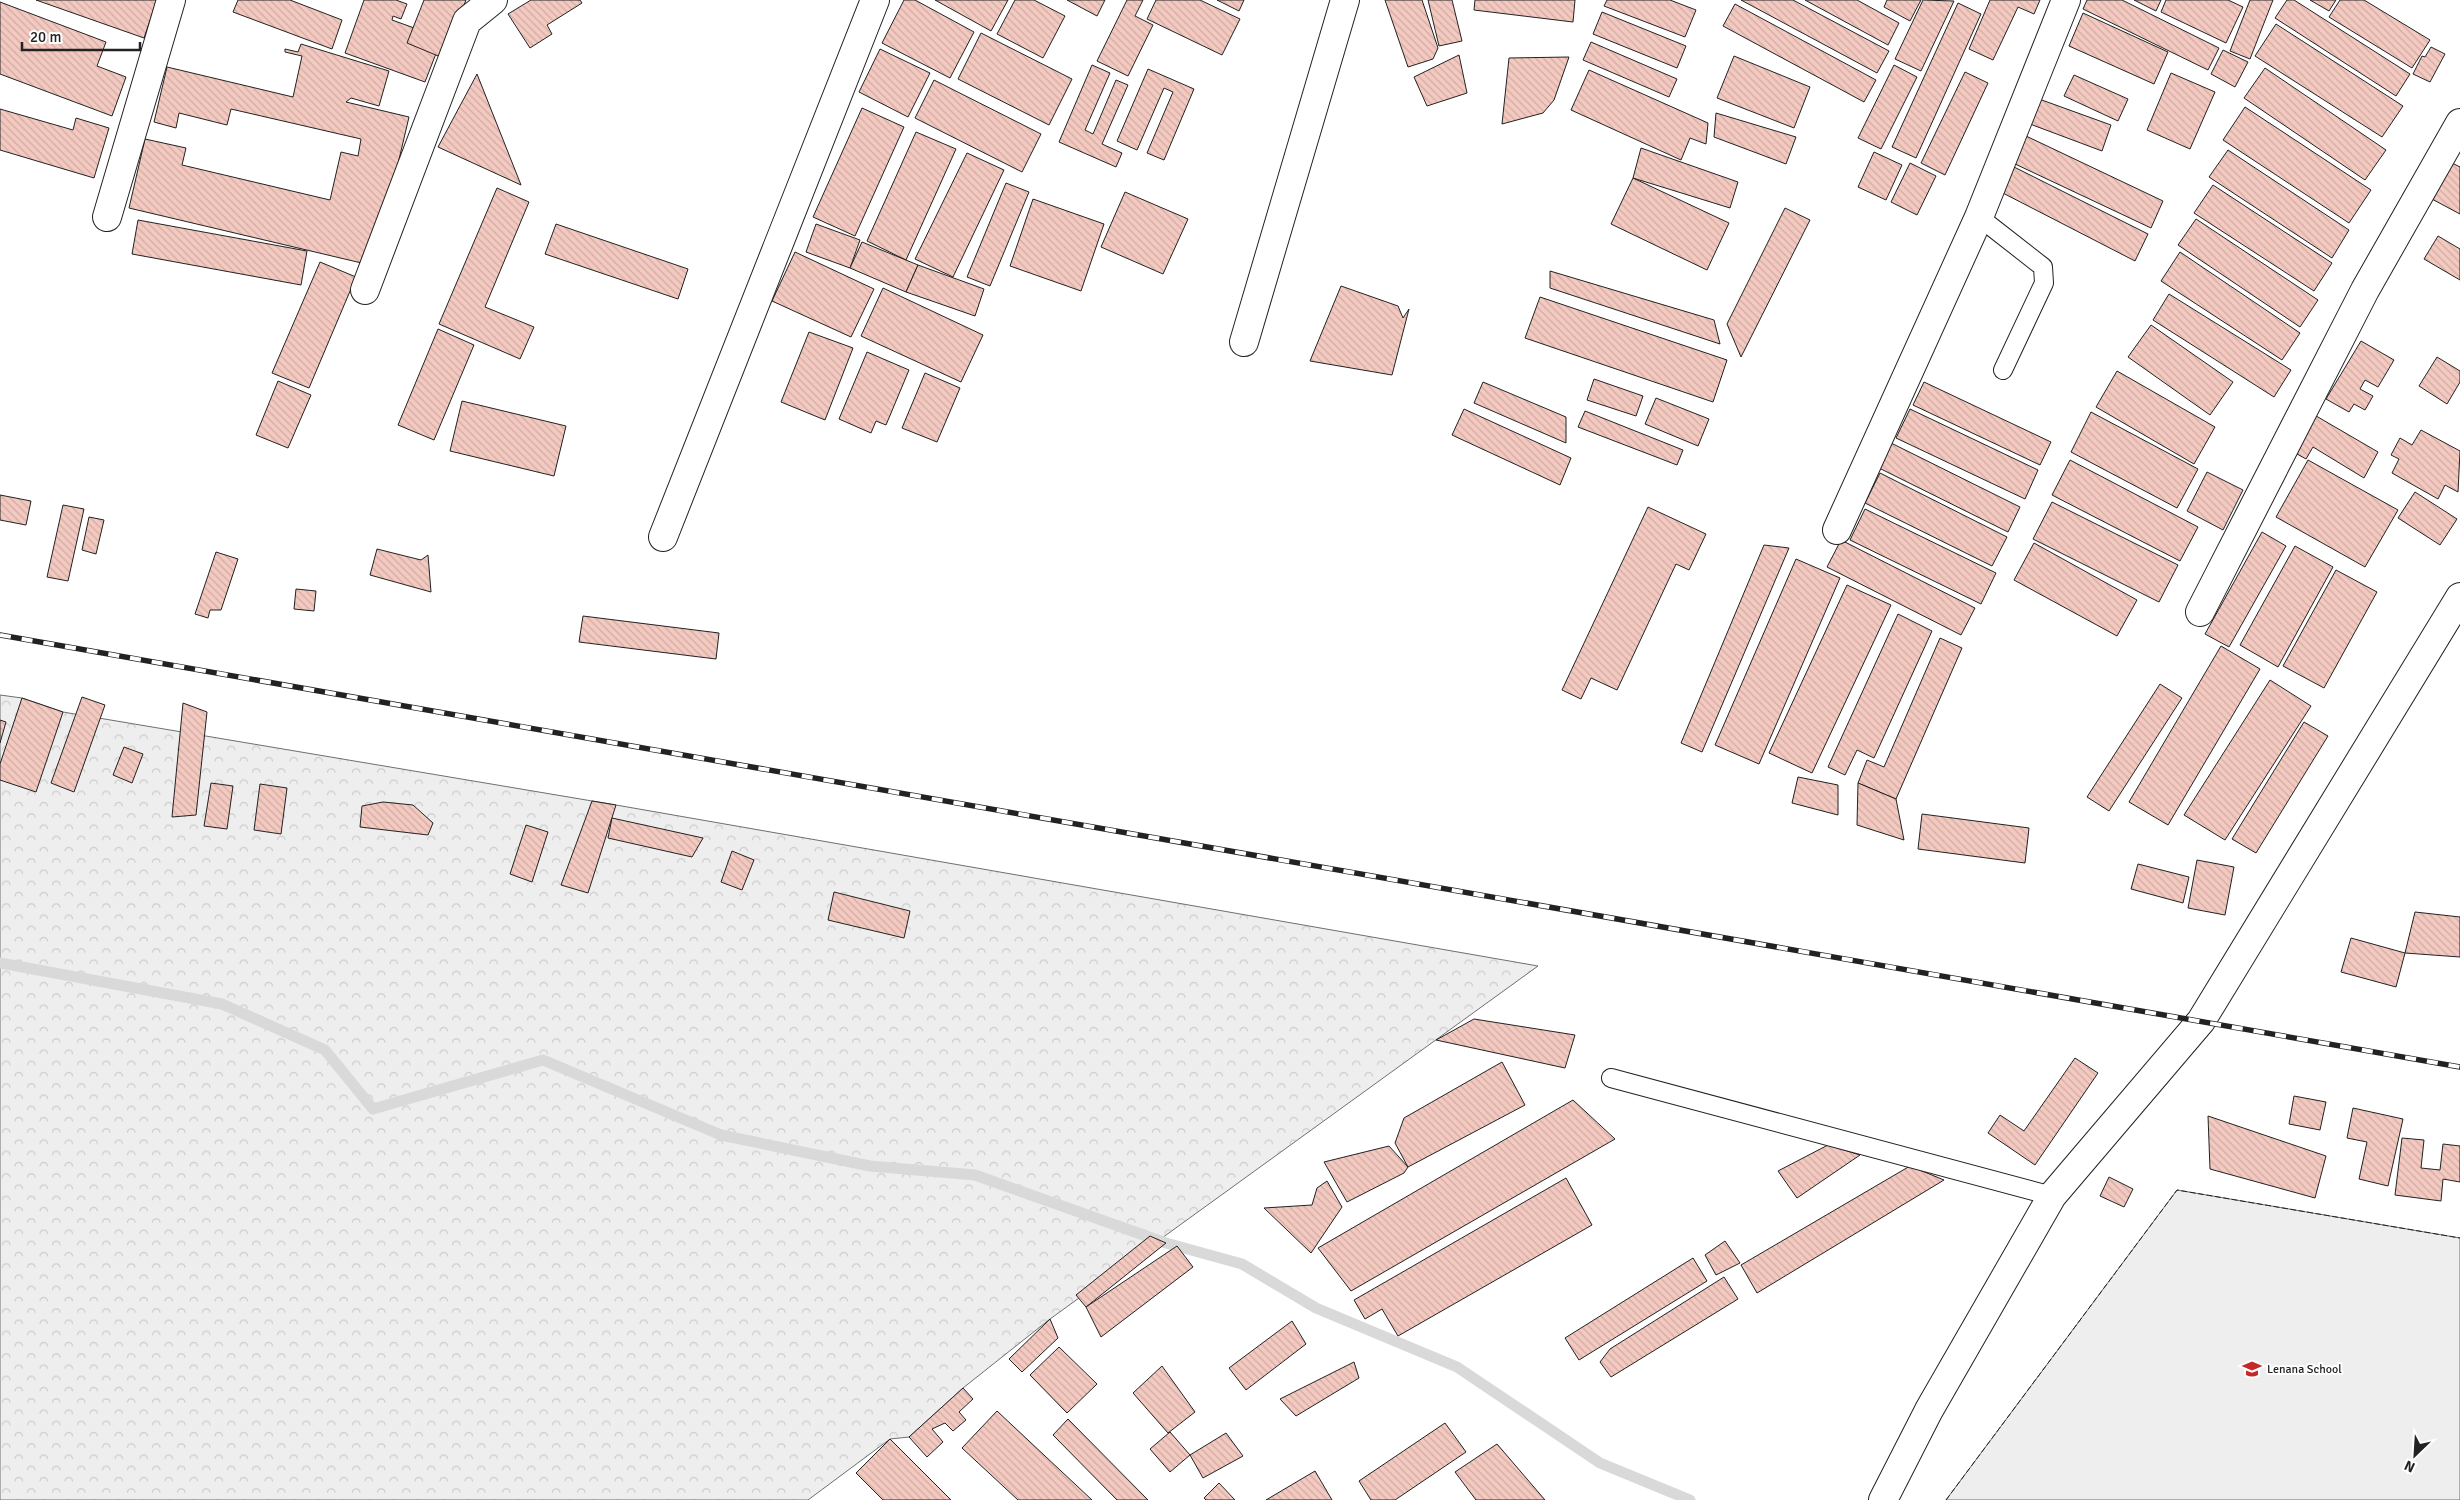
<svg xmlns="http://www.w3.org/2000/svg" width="2460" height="1500" font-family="Signika,sans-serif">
<defs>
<pattern id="forest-crowns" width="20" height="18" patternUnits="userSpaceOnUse" patternTransform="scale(1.25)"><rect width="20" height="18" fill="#eee"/><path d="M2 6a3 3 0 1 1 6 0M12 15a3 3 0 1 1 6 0" fill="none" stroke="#ccc"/></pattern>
<pattern id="building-back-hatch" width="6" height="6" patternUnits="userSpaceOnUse" patternTransform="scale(1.25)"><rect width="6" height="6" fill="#f3c9c0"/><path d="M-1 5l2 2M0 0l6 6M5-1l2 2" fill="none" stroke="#d0aca5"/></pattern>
</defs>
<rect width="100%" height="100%" fill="#fff"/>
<path fill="#eee" stroke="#6f6f6f" d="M2177 1190 2460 1238V1500H1946Z"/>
<path fill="url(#forest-crowns)" stroke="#6f6f6f" d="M0 695 22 698 63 712 616 805 1538 966 1050 1319 963 1388 909 1437 890 1439 808 1500H0Z"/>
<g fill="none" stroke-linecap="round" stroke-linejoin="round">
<path stroke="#d9d9d9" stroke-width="11" d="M0 963 222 1004 325 1050 373 1109 543 1060 721 1135 870 1166 975 1175 1166 1243 1242 1264 1316 1308 1457 1367 1600 1463 1690 1500"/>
</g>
<g fill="url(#building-back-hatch)" stroke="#222">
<path d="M36 0H157L144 38Z"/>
<path d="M238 0H290L342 20 332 49 233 12Z"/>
<path d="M364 0H396L407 4 401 19 393 16 392 20 442 38 425 82 345 53Z"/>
<path d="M424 0H466L443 58 407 43Z"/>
<path d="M531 0H580L582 3 547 25 552 34 530 48 508 14Z"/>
<path d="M904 0H915L974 32 950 78 882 43Z"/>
<path d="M935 0H1008L991 31Z"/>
<path d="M1015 0H1034L1065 16 1043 58 997 34Z"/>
<path d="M1067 0H1105L1097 16Z"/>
<path d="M1127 0H1143L1135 16 1153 25 1128 76 1097 61Z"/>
<path d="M1156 0H1200L1240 19 1222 55 1147 19Z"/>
<path d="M1217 0H1244L1239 11Z"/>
<path d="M1385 0H1422L1438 48 1433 59 1408 67Z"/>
<path d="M1428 0H1452L1462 41 1439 46Z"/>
<path d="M1475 0H1575L1573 22 1474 10Z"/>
<path d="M1607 0H1670L1696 10 1685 37 1604 6Z"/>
<path d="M1741 0H1793L1889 51 1877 73Z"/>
<path d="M1805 0H1857L1899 23 1888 45Z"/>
<path d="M1887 0H1921L1910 21 1884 7Z"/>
<path d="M1923 0 1954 1 1921 71 1895 59Z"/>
<path d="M1990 0H2040L2034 14 2018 7 1993 60 1969 49Z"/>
<path d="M2087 0H2122L2219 48 2208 70 2083 9Z"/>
<path d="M2134 0H2161L2156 11Z"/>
<path d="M2166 0H2228L2243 7 2226 43 2161 12Z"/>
<path d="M2250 0H2273L2250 59 2230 51Z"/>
<path d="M2287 0H2294L2410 74 2396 96 2275 18Z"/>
<path d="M2310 0H2336L2329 11Z"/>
<path d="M2340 0H2364L2430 40 2412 68 2329 17Z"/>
<path d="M0 2 106 42 97 66 126 77 112 116 0 74Z"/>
<path d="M1958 3 1981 14 1916 158 1892 147Z"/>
<path d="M1735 4 1876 80 1864 102 1723 26Z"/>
<path d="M1602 12 1686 46 1677 68 1593 34Z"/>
<path d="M2083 13 2168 52 2154 84 2069 46Z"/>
<path d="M2276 24 2403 106 2382 137 2255 56Z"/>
<path d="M981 33 1072 79 1049 125 958 79Z"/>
<path d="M1591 42 1677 79 1669 97 1583 60Z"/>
<path d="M301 44 389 71 379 106 351 98 346 102 409 117 385 219 370 265 129 208 145 139 186 148 182 165 330 200 341 152 358 156 361 139 231 109 227 125 179 113 176 128 154 122 167 67 293 97 302 56 285 52V49L298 52Z"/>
<path d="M2431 47 2445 54 2430 82 2413 74 2422 56 2425 57Z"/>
<path d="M880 49 930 73 908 117 859 92Z"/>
<path d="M2223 50 2248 62 2235 87 2211 74Z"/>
<path d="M1459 55 1467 93 1427 106 1414 77Z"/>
<path d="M1734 56 1810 87 1794 128 1717 98Z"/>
<path d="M1569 57 1554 100 1543 113 1502 124 1509 58Z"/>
<path d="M1092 65 1110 73 1085 130 1093 134 1116 80 1128 85 1102 144 1122 153 1116 167 1059 142Z"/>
<path d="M1894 65 1917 77 1881 149 1858 138Z"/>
<path d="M2265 68 2386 150 2365 180 2244 98Z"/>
<path d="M1148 69 1194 89 1164 160 1147 153 1173 92 1164 88 1137 150 1117 141Z"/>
<path d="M1589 70 1708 123 1706 144 1690 138 1681 160 1571 110Z"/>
<path d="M1965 72 1988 83 1945 175 1921 163Z"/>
<path d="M2171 73 2215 92 2190 149 2147 130Z"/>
<path d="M477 74 521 185 438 147Z"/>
<path d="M2074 75 2128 99 2118 121 2064 96Z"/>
<path d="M934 80 1041 134 1022 172 915 118Z"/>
<path d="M2039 99 2111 125 2102 151 2030 124Z"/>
<path d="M2245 107 2371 190 2349 223 2223 140Z"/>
<path d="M862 108 904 127 855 236 813 217Z"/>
<path d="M0 109 73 130 76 118 109 128 94 178 0 150Z"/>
<path d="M1716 113 1796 137 1786 164 1714 137Z"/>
<path d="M916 132 956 149 906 260 867 241Z"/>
<path d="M2026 136 2163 201 2151 228 2013 163Z"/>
<path d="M1641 148 1738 182 1730 208 1633 178Z"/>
<path d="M2228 150 2349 230 2332 258 2209 177Z"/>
<path d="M1874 152 1902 165 1886 200 1858 187Z"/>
<path d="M967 153 1004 170 953 277 915 259Z"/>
<path d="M2450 162 2460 167V214L2430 198Z"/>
<path d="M1910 163 1936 176 1917 215 1891 202Z"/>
<path d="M2010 165 2148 234 2135 261 1997 190Z"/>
<path d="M1633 178 1729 223 1707 270 1611 224Z"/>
<path d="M1006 183 1029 192 990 286 967 277Z"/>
<path d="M2213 185 2332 263 2314 291 2194 213Z"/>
<path d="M497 188 529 202 485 307 534 327 520 359 439 324Z"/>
<path d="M1125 192 1188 219 1163 274 1101 247Z"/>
<path d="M1033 199 1104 224 1081 291 1010 266Z"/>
<path d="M1785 208 1810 220 1741 357 1727 324Z"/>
<path d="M2196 219 2318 300 2300 327 2178 245Z"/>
<path d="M138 220 307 251 301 285 132 254Z"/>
<path d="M556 224 688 269 678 299 545 254Z"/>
<path d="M816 224 860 240 850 268 806 252Z"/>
<path d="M2438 236 2460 249V280L2424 259Z"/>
<path d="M862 242 918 265 906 292 850 268Z"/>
<path d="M795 252 874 289 851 337 772 301Z"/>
<path d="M2180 252 2300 333 2282 360 2161 281Z"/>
<path d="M320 262 356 277 309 388 272 373Z"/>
<path d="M918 265 984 289 975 316 906 292Z"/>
<path d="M1550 271 1714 320 1720 344 1550 288Z"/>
<path d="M1341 286 1398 306 1403 318 1409 309 1392 375 1310 361Z"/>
<path d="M883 288 983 335 961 382 861 336Z"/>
<path d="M2169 294 2291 370 2274 397 2153 320Z"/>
<path d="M1540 297 1727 360 1713 402 1525 338Z"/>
<path d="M2151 325 2233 382 2210 415 2128 357Z"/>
<path d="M438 329 474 345 434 440 398 425Z"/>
<path d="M809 332 853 348 825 420 781 402Z"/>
<path d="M2361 341 2394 360 2378 387 2365 380 2360 389 2373 396 2365 410 2354 404 2349 412 2326 399Z"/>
<path d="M867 352 909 370 886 425 876 421 871 433 839 419Z"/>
<path d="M2437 357 2460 371V382L2447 404 2419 386Z"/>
<path d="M2117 371 2215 427 2194 464 2096 407Z"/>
<path d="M925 373 960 388 937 442 902 428Z"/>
<path d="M1594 379 1643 396 1636 416 1587 400Z"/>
<path d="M278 381 311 395 288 448 256 435Z"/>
<path d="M1483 382 1566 417V443L1474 403Z"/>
<path d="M1924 382 2051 442 2040 465 1913 405Z"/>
<path d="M1656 398 1709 419 1698 446 1645 424Z"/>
<path d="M462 401 566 426 554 476 450 451Z"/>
<path d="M1464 409 1571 458 1560 485 1452 435Z"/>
<path d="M1910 409 2038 470 2025 499 1896 438Z"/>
<path d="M1585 411 1683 450 1677 465 1578 427Z"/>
<path d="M2091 412 2198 469 2177 508 2071 452Z"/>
<path d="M2311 413 2378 452 2364 478 2313 447 2306 459 2290 450Z"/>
<path d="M2421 430 2460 451 2458 492 2445 485 2438 499 2392 473 2399 459 2391 455 2400 438 2412 445Z"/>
<path d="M1891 443 2020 507 2008 532 1879 468Z"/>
<path d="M2070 460 2198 527 2180 561 2052 495Z"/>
<path d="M2308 460 2398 510 2365 567 2276 517Z"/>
<path d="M2207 472 2243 490 2223 530 2187 511Z"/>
<path d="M1880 473 2007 537 1992 566 1865 503Z"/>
<path d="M2415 492 2457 519 2440 545 2398 518Z"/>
<path d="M0 495 31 501 26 525 0 520Z"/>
<path d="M2052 502 2178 565 2159 602 2033 539Z"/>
<path d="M63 505 84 509 68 581 47 577Z"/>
<path d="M1648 507 1706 534 1689 570 1676 564 1617 690 1591 678 1581 699 1562 690Z"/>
<path d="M1865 509 1996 573 1981 604 1850 540Z"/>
<path d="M89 517 104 520 96 554 82 550Z"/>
<path d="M2262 532 2286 546 2229 647 2205 634Z"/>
<path d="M1841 540 1975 608 1961 635 1827 567Z"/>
<path d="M2034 543 2137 600 2117 636 2014 580Z"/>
<path d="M1764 545 1789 548 1702 752 1681 743Z"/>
<path d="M2295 546 2333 567 2278 667 2240 645Z"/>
<path d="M377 549 421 560 428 555 431 592 370 575Z"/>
<path d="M216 552 238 559 221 610H210L208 618 195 614Z"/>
<path d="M1796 559 1840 578 1759 764 1715 745Z"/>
<path d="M2336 570 2377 592 2324 688 2283 666Z"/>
<path d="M1847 585 1891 605 1812 773 1769 753Z"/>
<path d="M296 589 316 591 314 611 294 609Z"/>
<path d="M1898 614 1932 631 1874 758 1857 750 1845 775 1828 767Z"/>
<path d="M583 616 719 633 716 659 579 642Z"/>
<path d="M1940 638 1962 648 1896 799 1858 783 1867 760 1884 767Z"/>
<path d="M2221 646 2260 669 2168 825 2129 802Z"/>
<path d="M2270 680 2311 706 2225 840 2184 815Z"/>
<path d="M2160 684 2182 698 2109 811 2087 797Z"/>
<path d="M82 697 105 705 74 792 51 783Z"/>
<path d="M22 698 63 712 36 792 0 780V764Z"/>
<path d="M183 703 207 712 196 815 172 817Z"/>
<path d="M0 720 6 722 0 743Z"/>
<path d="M2304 722 2328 736 2256 853 2232 839Z"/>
<path d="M124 747 143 754 132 783 113 775Z"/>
<path d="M1798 777 1838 785V815L1792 803Z"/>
<path d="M211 783 233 786 227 829 204 826Z"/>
<path d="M1858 783 1896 799 1904 840 1857 825Z"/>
<path d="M260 784 287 788 281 834 254 830Z"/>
<path d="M592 801 616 805 588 893 561 885Z"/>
<path d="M383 802 413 805 433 823 428 835 360 827 362 806Z"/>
<path d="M1922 814 2029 828 2025 863 1918 849Z"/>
<path d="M612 818 703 838 692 857 608 838Z"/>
<path d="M526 825 548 832 532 882 510 874Z"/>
<path d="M732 851 754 860 742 890 721 882Z"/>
<path d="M2197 860 2234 867 2225 915 2188 908Z"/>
<path d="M2138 864 2189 877 2183 903 2131 889Z"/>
<path d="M834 892 910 911 904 938 828 920Z"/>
<path d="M2415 912 2460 917V957L2405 953Z"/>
<path d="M2351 938 2405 953 2396 987 2341 972Z"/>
<path d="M1474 1019 1575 1035 1565 1068 1436 1040Z"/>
<path d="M2075 1058 2098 1073 2035 1165 1988 1133 2000 1115 2024 1131Z"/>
<path d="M1502 1062 1525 1105 1408 1167 1395 1143 1404 1118Z"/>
<path d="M2294 1096 2326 1102 2320 1130 2289 1124Z"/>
<path d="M1573 1100 1615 1139 1351 1291 1318 1248Z"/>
<path d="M2353 1108 2403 1119 2388 1186 2359 1179 2367 1142 2347 1138Z"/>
<path d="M2208 1116 2326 1156 2315 1198 2210 1169Z"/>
<path d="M2402 1138 2424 1140 2421 1168 2440 1170 2443 1144 2460 1146V1182L2443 1179 2441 1201 2395 1195Z"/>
<path d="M1828 1145 1860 1155 1797 1198 1778 1171Z"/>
<path d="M1389 1146 1408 1167 1404 1173 1347 1202 1324 1162Z"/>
<path d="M1910 1166 1944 1180 1757 1293 1741 1265Z"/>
<path d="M2109 1177 2133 1189 2124 1207 2100 1196Z"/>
<path d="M1566 1178 1592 1225 1398 1336 1382 1309 1365 1319 1354 1300Z"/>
<path d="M1327 1181 1342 1207 1311 1253 1264 1208 1312 1205 1317 1188Z"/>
<path d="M1150 1236 1166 1243 1086 1307 1076 1295Z"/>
<path d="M1725 1241 1740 1263 1716 1275 1705 1255Z"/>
<path d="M1177 1246 1193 1267 1101 1337 1086 1307Z"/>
<path d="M1693 1258 1707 1281 1579 1360 1565 1338Z"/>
<path d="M1724 1277 1738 1299 1611 1377 1600 1362 1610 1349Z"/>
<path d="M1050 1319 1058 1338 1022 1372 1009 1359Z"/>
<path d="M1292 1321 1306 1344 1246 1390 1229 1368Z"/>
<path d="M1059 1347 1097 1384 1067 1413 1030 1375Z"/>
<path d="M1354 1362 1359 1378 1296 1416 1280 1399Z"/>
<path d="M1162 1366 1195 1412 1168 1433 1133 1393Z"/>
<path d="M963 1388 973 1399 959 1412 966 1420 953 1431 945 1423 932 1429 943 1442 927 1457 909 1437Z"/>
<path d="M997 1411 1092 1500H1018L962 1448Z"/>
<path d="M1068 1419 1148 1500H1117L1053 1435Z"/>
<path d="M1445 1423 1466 1452 1395 1500H1371L1359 1481Z"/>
<path d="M1170 1432 1190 1455 1170 1472 1150 1449Z"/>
<path d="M1226 1433 1243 1456 1203 1478 1190 1455Z"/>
<path d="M890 1439 951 1500H883L856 1473Z"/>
<path d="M1497 1444 1545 1500H1476L1455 1472Z"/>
<path d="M1315 1471 1332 1500H1266Z"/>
<path d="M1219 1483 1235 1500H1206L1204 1498Z"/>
</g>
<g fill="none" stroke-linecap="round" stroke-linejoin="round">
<g stroke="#222" stroke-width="20">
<g id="lane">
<path d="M1979 217 2043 267 2044 283 2003 370"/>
<path d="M1611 1078 2052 1196"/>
</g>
</g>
<g stroke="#222" stroke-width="30">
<g id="street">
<path d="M107 217 171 0"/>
<path d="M365 290 467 21 493 0"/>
<path d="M1244 342 1345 0"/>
<path d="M1837 530 1979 217 2066 0"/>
<path d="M663 537 875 0"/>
<path d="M2200 612 2365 290 2460 123"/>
<path d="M1883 1500 1929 1410 2052 1196 2201 1021 2460 597"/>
</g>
</g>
<use href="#lane" stroke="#fff" stroke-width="18"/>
<use href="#street" stroke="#fff" stroke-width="28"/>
<g stroke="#222" stroke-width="5.5">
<path id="rail" d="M0 635 2460 1067"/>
</g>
<use href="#rail" stroke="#fff" stroke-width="4" stroke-dasharray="11" stroke-linecap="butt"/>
<path stroke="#222" stroke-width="1" stroke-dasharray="6 2.5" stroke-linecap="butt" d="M1946 1500 2177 1190 2460 1238"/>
</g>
<defs>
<g id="school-bare" transform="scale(1.5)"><path d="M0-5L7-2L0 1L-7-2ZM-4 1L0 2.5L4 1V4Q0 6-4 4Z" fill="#c62828" stroke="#fff" stroke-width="2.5" paint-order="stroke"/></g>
</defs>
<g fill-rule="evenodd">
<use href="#school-bare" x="2252" y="1369"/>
</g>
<g text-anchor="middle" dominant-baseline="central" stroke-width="4" stroke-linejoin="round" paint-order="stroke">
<g font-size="12" fill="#222" stroke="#fff" text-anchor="start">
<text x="2267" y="1369">Lenana School</text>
</g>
</g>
<g transform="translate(2415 1455) rotate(205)" stroke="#ffffff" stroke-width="4" paint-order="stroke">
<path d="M0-4L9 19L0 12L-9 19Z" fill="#222222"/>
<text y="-8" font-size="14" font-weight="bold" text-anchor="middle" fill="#222222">N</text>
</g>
<path d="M22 42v8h118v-8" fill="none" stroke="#222222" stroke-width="2.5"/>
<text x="30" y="42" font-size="15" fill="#222222" stroke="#ffffff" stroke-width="4" paint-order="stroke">20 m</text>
</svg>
